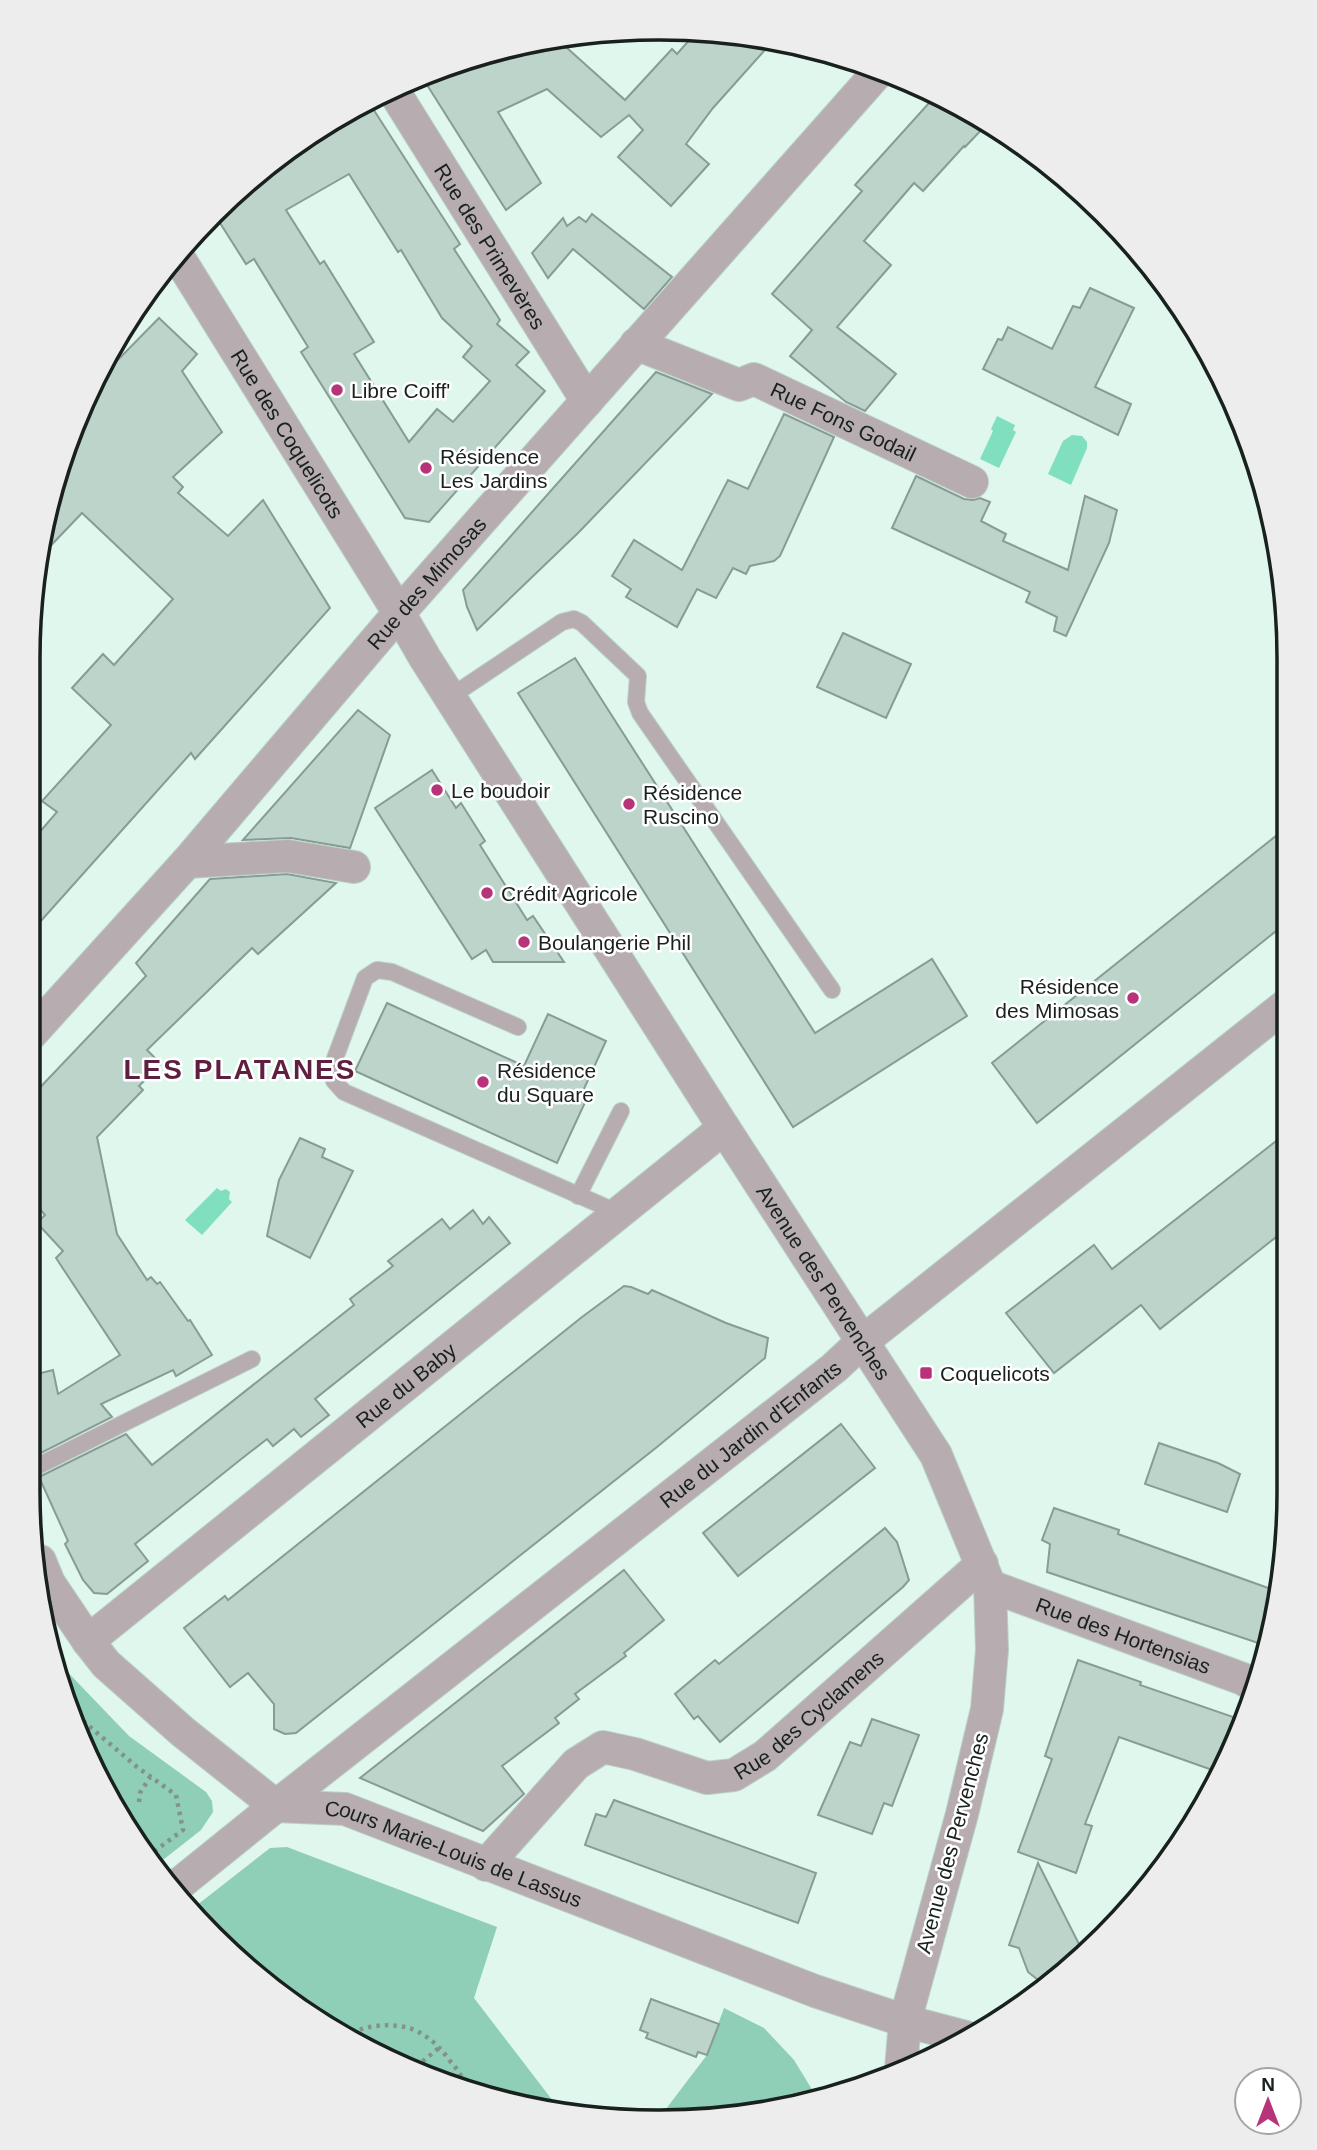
<svg xmlns="http://www.w3.org/2000/svg" width="1317" height="2150" font-family="Arial,sans-serif">
<rect width="100%" height="100%" fill="#dff7ed"/>
<g fill="#8fceb7">
<path d="M56 1660 129 1736 206 1792 212 1801 213 1812 201 1830 154 1867 61 1694Z"/>
<path d="M287 1847 497 1927 474 1998 556 2105 456 2089 275 1992 192 1909 270 1848Z"/>
<path d="M724 2008 764 2028 794 2060 816 2096 656 2122 707 2055Z"/>
</g>
<g fill="#7fdfbe">
<path d="M997 416 1015 425 1013 430 1016 432 999 468 980 459 993 431 991 429Z"/>
<path d="M1072 435 1082 436 1087 442V448L1071 485 1048 474 1063 441Z"/>
<path d="M217 1188 221 1191 226 1189 230 1192 229 1199 232 1202 202 1235 185 1220Z"/>
</g>
<g fill="#bdd4cb" stroke="#869c94" stroke-width="2" fill-rule="evenodd">
<path d="M699 29 773 41 713 108 686 144 709 164 671 206 618 157 643 130 629 115 601 137 547 89 498 112 541 183 506 210 422 77 455 62 556 38 625 100 672 49 677 54Z"/>
<path d="M938 93 987 124 965 147 964 146 923 191 914 183 864 241 891 265 837 327 896 374 865 411 846 402 790 356 812 330 772 294 862 191 855 185Z"/>
<path d="M368 101 460 244 454 249 500 320 497 324 529 352 516 365 545 391 429 522 405 518 301 352 308 347 254 259 246 264 215 215 242 185 310 136ZM349 174 398 252 401 250 442 318 472 346 463 357 490 381 453 422 437 409 409 442 354 354 374 342 324 261 320 264 286 210Z"/>
<path d="M592 214 672 277 644 309 573 249 548 278 532 253 563 218 567 226 579 217 586 222Z"/>
<path d="M1090 288 1134 308 1095 387 1131 404 1118 435 983 369 998 339 1002 340 1008 327 1052 349 1073 306 1080 308Z"/>
<path d="M159 318 197 354 182 371 222 432 173 477 183 487 178 493 228 536 263 500 330 608 195 759 191 753 31 932 32 841 57 812 42 801 111 725 72 688 103 654 114 665 173 599 82 513 38 559 76 418 106 365 110 368Z"/>
<path d="M656 372 712 394 579 532 477 630 467 607 463 590Z"/>
<path d="M784 414 834 437 780 556 774 561 750 566 746 574 733 568 716 598 697 589 677 627 626 597 631 589 612 576 634 540 682 570 728 480 748 489Z"/>
<path d="M916 476 964 499 973 500 980 498 990 502 981 521 1006 534 1003 541 1068 570 1085 496 1117 510 1109 543 1066 636 1054 631 1057 617 1026 602 1030 592 892 528Z"/>
<path d="M843 633 911 664 886 718 817 687Z"/>
<path d="M575 658 815 1033 932 959 967 1016 793 1127 518 693Z"/>
<path d="M358 710 390 735 350 848 291 838 243 840Z"/>
<path d="M432 770 456 808 461 803 485 841 480 845 527 920 533 916 564 962H493L486 950 472 959 375 808Z"/>
<path d="M1287 827 1286 923 1037 1123 992 1063Z"/>
<path d="M287 874 336 883 258 954 252 948 147 1050 161 1064 139 1086 143 1090 97 1137 117 1234 147 1280 151 1277 157 1284 160 1282 188 1321 190 1320 212 1355 176 1376 173 1370 101 1404 112 1417 31 1458 28 1429 29 1376 53 1370 58 1394 120 1355 56 1258 63 1251 37 1223 45 1215 30 1198V1098L146 976 136 963 210 879Z"/>
<path d="M387 1003 524 1066 548 1014 606 1041 582 1093 588 1096 557 1163 355 1071Z"/>
<path d="M1285 1134V1230L1160 1329 1141 1305 1054 1373 1006 1313 1094 1245 1112 1269Z"/>
<path d="M300 1138 325 1149 322 1157 353 1171 310 1258 267 1236 279 1180Z"/>
<path d="M473 1210 483 1224 489 1217 510 1243 315 1399 329 1415 301 1437 294 1429 273 1446 267 1439 240 1460 135 1544 148 1561 107 1594 94 1593 83 1580 65 1544 68 1541 39 1477 126 1434 152 1465 354 1305 350 1299 393 1266 388 1261 442 1219 450 1229Z"/>
<path d="M624 1286 631 1287 648 1294 652 1290 726 1323 768 1338 765 1358 657 1447 296 1733 285 1734 274 1729V1704L248 1673 230 1687 184 1628 225 1596 228 1600 582 1317Z"/>
<path d="M841 1424 875 1468 738 1576 703 1533Z"/>
<path d="M1159 1443 1218 1463 1240 1474 1227 1512 1145 1484Z"/>
<path d="M1054 1508 1119 1530 1118 1534 1271 1589 1270 1591 1278 1594 1264 1645 1047 1572 1050 1544 1042 1540Z"/>
<path d="M885 1528 897 1542 909 1580 903 1587 720 1742 698 1716 694 1719 675 1694 715 1660 719 1664Z"/>
<path d="M624 1570 664 1620 624 1653 626 1656 575 1694 579 1699 555 1718 559 1723 502 1766 524 1794 483 1831 360 1778Z"/>
<path d="M1078 1660 1141 1682 1140 1685 1239 1719 1235 1731 1241 1733 1218 1772 1119 1737 1085 1824 1092 1826 1076 1873 1018 1852 1052 1759 1045 1756Z"/>
<path d="M872 1719 919 1735 892 1806 884 1803 872 1834 818 1815 850 1742 861 1746Z"/>
<path d="M614 1800 816 1873 798 1923 585 1845 596 1814 606 1817Z"/>
<path d="M1038 1863 1081 1948 1043 1984 1028 1972 1019 1948 1009 1945Z"/>
<path d="M651 1999 719 2024 707 2055 698 2052 696 2057 646 2038 648 2033 640 2030Z"/>
</g>
<g fill="none" stroke-linecap="round" stroke-linejoin="round">
<g stroke="#bbd0c8" stroke-width="18">
<g id="lane">
<path d="M450 697 562 622 574 619 582 623 638 676 636 702 640 713 832 990"/>
<path d="M518 1027 392 972 377 970 365 978 331 1069 334 1081 344 1092 619 1213"/>
<path d="M578 1196 621 1111"/>
<path d="M28 1471 252 1359"/>
</g>
</g>
<g stroke="#bbd0c8" stroke-width="34">
<g id="street">
<path id="s1" d="M393 90 587 401"/>
<path id="s2" d="M177 255 399 613 425 658 724 1128 936 1455 990 1586 992 1650 987 1709 962 1814 905 2021 901 2069"/>
<path id="s3" d="M636 344 739 385 754 379 972 482"/>
<path d="M187 862 288 856 354 867"/>
<path id="s4" d="M31 1034 187 862 399 613 879 71"/>
<path id="s5" d="M40 1561 49 1583 88 1641 106 1664 183 1732 276 1806 345 1809 815 1991 905 2021 966 2037"/>
<path id="s6" d="M990 1586 1243 1679 1254 1686"/>
<path id="s7" d="M88 1641 724 1128"/>
<path id="s8" d="M486 1865 576 1764 603 1747 635 1754 707 1778 734 1775 765 1756 982 1564"/>
<path id="s9" d="M173 1889 276 1806 834 1368 862 1342 1286 1005"/>
</g>
</g>
<g stroke="#83938c" stroke-width="4.5" stroke-dasharray="3.5 5" stroke-linecap="butt">
<path d="M70 1710 137 1767 176 1795 183 1830 148 1856"/>
<path d="M139 1802 140 1793 150 1777"/>
<path d="M352 2033C371 2023 404 2022 422 2034 434 2041 442 2050 450 2061 458 2070 464 2078 465 2090"/>
<path d="M416 2067 440 2047"/>
</g>
<use href="#lane" stroke="#b7adb1" stroke-width="16"/>
<use href="#street" stroke="#b7adb1" stroke-width="32"/>
</g>
<g fill="#b7337a" stroke="#fff" stroke-width="2.5">
<circle cx="337" cy="390" r="7"/>
<circle cx="426" cy="468" r="7"/>
<circle cx="437" cy="790" r="7"/>
<circle cx="629" cy="804" r="7"/>
<circle cx="487" cy="893" r="7"/>
<circle cx="524" cy="942" r="7"/>
<circle cx="1133" cy="998" r="7"/>
<circle cx="483" cy="1082" r="7"/>
<rect x="919" y="1366" width="14" height="14" rx="3.5"/>
</g>
<g text-anchor="middle" dominant-baseline="central" stroke-width="5" stroke-linejoin="round" paint-order="stroke">
<g font-size="21" fill="#19211e" stroke="#fff">
<text stroke="none"><textPath href="#s1" startOffset="184">Rue des Primevères</textPath></text>
<text stroke="none"><textPath href="#s3" startOffset="226">Rue Fons Godail</textPath></text>
<text stroke="none"><textPath href="#s2" startOffset="210">Rue des Coquelicots</textPath></text>
<text stroke="none"><textPath href="#s4" startOffset="600">Rue des Mimosas</textPath></text>
<text stroke="none"><textPath href="#s2" startOffset="1214">Avenue des Pervenches</textPath></text>
<text stroke="none"><textPath href="#s7" startOffset="408">Rue du Baby</textPath></text>
<text stroke="none"><textPath href="#s9" startOffset="735">Rue du Jardin d'Enfants</textPath></text>
<text stroke="none"><textPath href="#s6" startOffset="142">Rue des Hortensias</textPath></text>
<text stroke="none"><textPath href="#s8" startOffset="399">Rue des Cyclamens</textPath></text>
<text transform="translate(952 1843) rotate(-75)">Avenue des Pervenches</text>
<text stroke="none"><textPath href="#s5" startOffset="530">Cours Marie-Louis de Lassus</textPath></text>
</g>
<g font-size="21" fill="#19211e" stroke="#fff" text-anchor="start">
<text x="351" y="390">Libre Coiff'</text>
<text x="440" y="456">Résidence<tspan x="440" dy="24">Les Jardins</tspan></text>
<text x="451" y="790">Le boudoir</text>
<text x="643" y="792">Résidence<tspan x="643" dy="24">Ruscino</tspan></text>
<text x="501" y="893">Crédit Agricole</text>
<text x="538" y="942">Boulangerie Phil</text>
<text x="1119" y="986" text-anchor="end">Résidence<tspan x="1119" dy="24">des Mimosas</tspan></text>
<text x="497" y="1070">Résidence<tspan x="497" dy="24">du Square</tspan></text>
<text x="940" y="1373">Coquelicots</text>
</g>
<g font-size="28" font-weight="bold" letter-spacing="2" fill="#5f1f40" stroke="#fff">
<text x="240" y="1069">LES PLATANES</text>
</g>
</g>
<path d="M0 0H1317V2150H0ZM658 40H659A618 618 0 0 1 1277 658V1492A618 618 0 0 1 659 2110H658A618 618 0 0 1 40 1492V658A618 618 0 0 1 658 40Z" fill="#ededed" fill-rule="evenodd"/>
<path fill="none" stroke="#19211e" stroke-width="3.5" d="M658 40H659A618 618 0 0 1 1277 658V1492A618 618 0 0 1 659 2110H658A618 618 0 0 1 40 1492V658A618 618 0 0 1 658 40Z"/>
<g transform="translate(1268 2101)"><circle r="33" fill="#ffffff" stroke="#a3a6a5" stroke-width="2"/>
<path d="M0-5L12 26L0 18L-12 26Z" fill="#b7337a"/>
<text y="-10" font-size="19" font-weight="bold" text-anchor="middle" fill="#19211e">N</text>
</g>
</svg>
